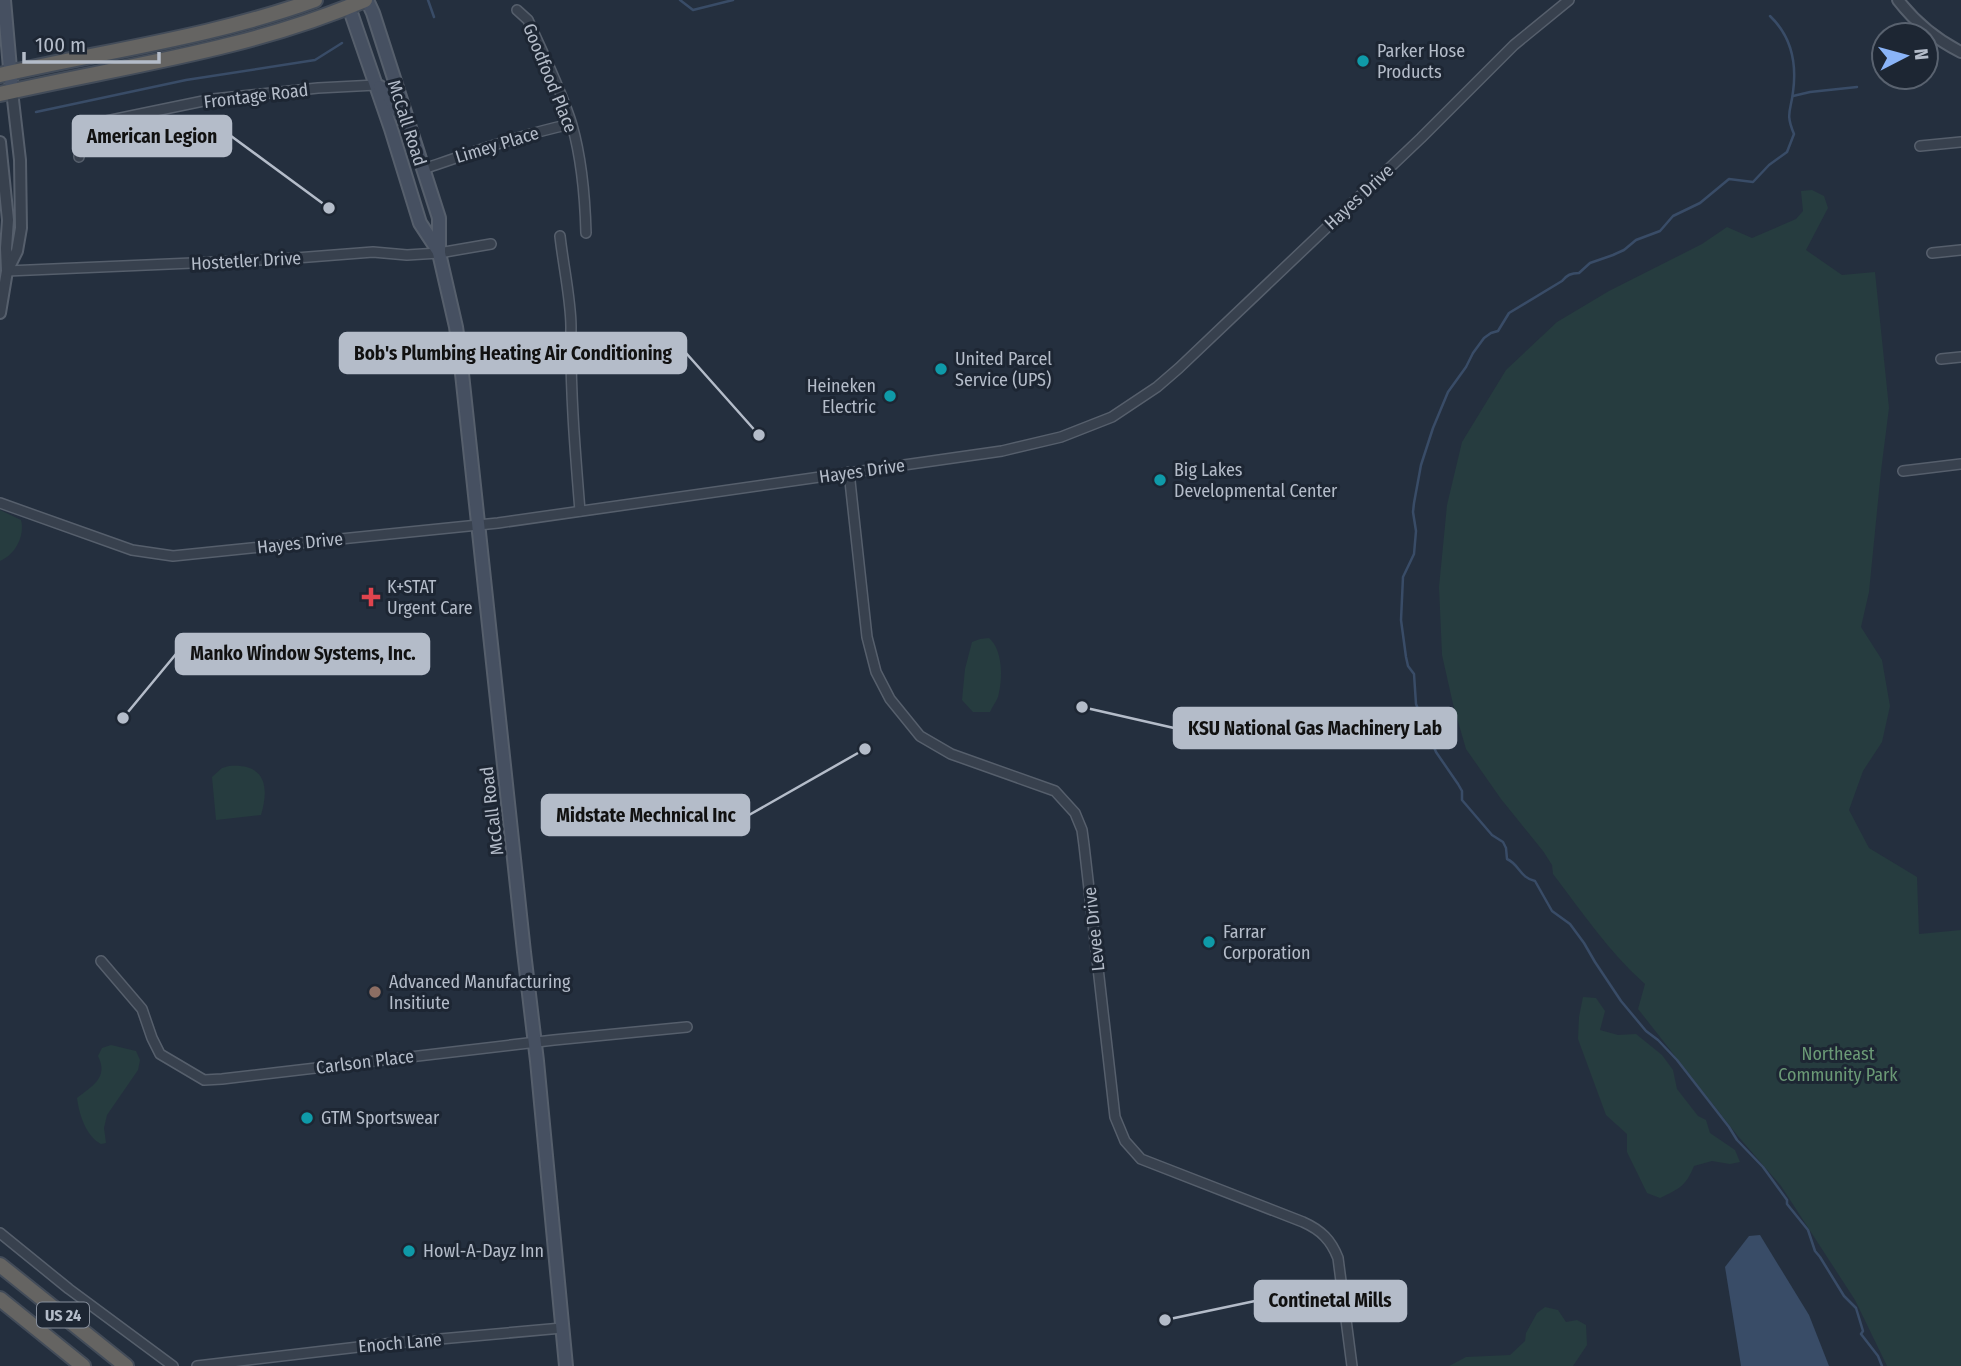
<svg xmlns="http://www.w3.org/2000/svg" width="1961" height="1366" font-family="'Fira Sans Condensed',sans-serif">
<rect width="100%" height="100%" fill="#242f3e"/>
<g fill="#263c3f">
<path d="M1812 190 1824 196 1828 208 1806 250 1842 275 1875 272 1889 408 1881 471 1869 592 1861 627 1882 660 1890 706 1882 742 1863 771 1849 810 1869 848 1917 877 1919 934 1961 930V1366H1887L1855 1300 1781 1186 1737 1135 1638 1009 1645 984C1609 952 1582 912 1553 874L1552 865 1543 851 1501 799 1466 749 1453 704 1442 655 1439 587 1447 505 1462 442 1506 370 1557 322 1609 291 1702 244 1727 227 1752 238 1796 219 1803 211 1801 191Z"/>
<path d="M0 510 21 520C25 535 16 554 0 561Z"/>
<path d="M989 638C1003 650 1003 679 998 697 996 702 992 707 990 712H973L962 700 965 669 972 642 980 639Z"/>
<path d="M229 766C264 763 270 785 261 815L216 820 212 777 222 768Z"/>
<path d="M1583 997 1596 998 1605 1011 1600 1030 1618 1035 1636 1034 1662 1055 1673 1070 1677 1089 1698 1116 1706 1120 1710 1133 1735 1150 1740 1162 1730 1164 1712 1161 1694 1166C1686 1186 1679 1189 1660 1198L1647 1193 1627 1152V1134L1606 1115 1578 1039 1579 1017Z"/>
<path d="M111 1045 136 1051 140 1060 138 1070 107 1115 104 1128 106 1143 101 1144C86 1136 79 1114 77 1098 92 1086 109 1078 98 1056L102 1048Z"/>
<path d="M1545 1307 1558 1310 1566 1322 1577 1320 1586 1325 1587 1345 1573 1366H1449L1466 1357 1510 1355 1525 1341 1526 1333 1537 1313Z"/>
</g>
<path fill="#394c67" d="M1760 1235 1809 1315 1829 1366H1741L1725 1267 1749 1236Z"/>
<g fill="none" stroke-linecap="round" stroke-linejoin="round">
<g stroke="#394c67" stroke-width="2.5">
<path d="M428 0 434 17"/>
<path d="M680 0 693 10 733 0"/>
<path d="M1770 16C1791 36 1797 63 1793 92 1791 111 1785 113 1794 134L1787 152 1769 165 1753 182 1729 179 1700 203 1673 216 1660 231 1636 240 1624 250 1613 255 1590 263 1579 273C1571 273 1567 275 1562 281L1509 313 1498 331 1491 333 1484 338 1473 353 1466 367 1448 392 1433 428 1421 465 1414 503 1413 512 1416 531 1414 554 1403 577 1401 620 1406 657 1408 666 1414 674 1416 704 1436 752 1458 784 1462 791V800L1492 835 1503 842 1506 848 1507 859C1519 864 1520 878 1535 881L1552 911 1570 924 1584 943 1595 962 1621 1001 1646 1031 1658 1040 1677 1060 1729 1127 1737 1140 1763 1167 1787 1200V1204L1808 1230 1815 1251 1820 1257 1844 1296 1856 1308 1863 1331 1861 1334 1878 1356 1882 1366"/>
<path d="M1793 96 1810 92 1857 87"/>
<path d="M36 112 186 80 315 60 342 43"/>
</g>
<g stroke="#565f6c" stroke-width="12">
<g id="minor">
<path d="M517 10 528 20C543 54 561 89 572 125 582 160 585 196 586 233"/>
<path d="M1920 146 1961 142"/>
<path d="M79 157 81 135 87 125 213 99 318 88 376 85"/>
<path d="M424 169C473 152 520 135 571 124"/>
<path d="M560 236C563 264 571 300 571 327 570 389 575 450 580 511"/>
<path d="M1932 253 1961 250"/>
<path d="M7 271 283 259 373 252 407 255 439 253 491 244"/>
<path d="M460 355 569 343"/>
<path d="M1941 359 1961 357"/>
<path d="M1903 471 1961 464"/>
<path d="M849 472 867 637 876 672 890 699 920 736 951 754 1055 791 1075 813 1082 830 1084 845 1115 1117 1125 1141 1141 1159 1303 1222C1321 1230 1331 1240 1338 1258L1352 1366"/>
<path d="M0 503 132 550 173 556 498 523 1002 451 1061 437 1112 417 1157 387 1179 368 1421 138 1514 45 1569 0"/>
<path d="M101 961 142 1009 152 1038 160 1054 204 1080 222 1079 554 1040 687 1027"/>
<path d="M0 1233 69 1289 173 1366"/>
<path d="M197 1366 384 1344 562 1328"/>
</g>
</g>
<g stroke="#565f6c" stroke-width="14">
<g id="tertiary">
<path d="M1898 0C1915 22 1937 40 1961 52"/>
<path d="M0 142 8 220 6 248 7 271 0 313"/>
<path d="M7 271 17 251 21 228 20 160 12 91"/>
</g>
</g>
<g stroke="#565f6c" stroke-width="16">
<g id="secondary">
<path d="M4 0 12 91"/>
<path d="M351 0 349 7 391 129 420 223 439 252"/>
<path d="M367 0 373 13 439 218V253L456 327 460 355 524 952 537 1061 566 1366"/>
<path d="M380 87 389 96 403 120"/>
</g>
</g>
<g stroke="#434c59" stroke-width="18">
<g id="trunk">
<path d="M0 75C105 51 213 37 315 0"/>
<path d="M0 94C123 66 249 50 365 0"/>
<path d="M0 1265 126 1366"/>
<path d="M0 1299 83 1366"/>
</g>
</g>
<use href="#minor" stroke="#38414e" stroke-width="9"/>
<use href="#tertiary" stroke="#38414e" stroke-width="10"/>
<use href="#secondary" stroke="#465061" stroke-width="12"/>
<use href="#trunk" stroke="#656462" stroke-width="14"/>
</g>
<g fill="#0f9aa8" stroke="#1d2633" stroke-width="2.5">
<circle cx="1363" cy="61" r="7"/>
<circle cx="941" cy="369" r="7"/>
<circle cx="890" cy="396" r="7"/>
<circle cx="1160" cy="480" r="7"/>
<circle cx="1209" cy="942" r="7"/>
<circle cx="307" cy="1118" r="7"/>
<circle cx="409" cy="1251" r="7"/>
</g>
<path fill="#e0444e" stroke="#1d2633" stroke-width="2.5" d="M367.5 586.5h7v7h7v7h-7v7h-7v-7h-7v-7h7z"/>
<circle fill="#8d6e63" stroke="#1d2633" stroke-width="2.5" cx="375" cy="992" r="7"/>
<g text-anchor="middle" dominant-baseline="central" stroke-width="6" stroke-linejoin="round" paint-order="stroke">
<rect fill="#1d2633" stroke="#878f9c" stroke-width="2" x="37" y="1302.5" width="52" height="25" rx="5"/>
<g font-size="16" font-weight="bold" fill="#b4bcc9">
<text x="63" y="1315">US 24</text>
</g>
<g font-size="18" fill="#b4bcc9" stroke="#1d2633" text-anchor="start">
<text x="1377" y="51">Parker Hose<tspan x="1377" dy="21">Products</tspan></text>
<text x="955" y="359">United Parcel<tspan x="955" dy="21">Service (UPS)</tspan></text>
<text x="876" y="386" text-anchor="end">Heineken<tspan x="876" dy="21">Electric</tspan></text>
<text x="1174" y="470">Big Lakes<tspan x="1174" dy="21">Developmental Center</tspan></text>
<text x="387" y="587">K+STAT<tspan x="387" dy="21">Urgent Care</tspan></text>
<text x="1223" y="932">Farrar<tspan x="1223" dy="21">Corporation</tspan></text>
<text x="389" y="982">Advanced Manufacturing<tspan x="389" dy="21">Insitiute</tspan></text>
<text x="321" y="1118">GTM Sportswear</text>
<text x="423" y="1251">Howl-A-Dayz Inn</text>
</g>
<g font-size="18" fill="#b4bcc9" stroke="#1d2633">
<text transform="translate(550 78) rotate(68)">Goodfood Place</text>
<text transform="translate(256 96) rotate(-7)">Frontage Road</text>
<text transform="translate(407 123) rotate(72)">McCall Road</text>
<text transform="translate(497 145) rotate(-17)">Limey Place</text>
<text transform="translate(1359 197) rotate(-43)">Hayes Drive</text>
<text transform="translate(246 261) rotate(-3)">Hostetler Drive</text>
<text transform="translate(862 471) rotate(-8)">Hayes Drive</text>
<text transform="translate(300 543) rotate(-6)">Hayes Drive</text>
<text transform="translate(492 811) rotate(-97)">McCall Road</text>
<text transform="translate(1094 929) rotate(-96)">Levee Drive</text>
<text transform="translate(365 1062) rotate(-7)">Carlson Place</text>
<text transform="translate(400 1343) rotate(-5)">Enoch Lane</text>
</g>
<g font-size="18" fill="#6b9a76" stroke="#1d2633">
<text x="1838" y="1054">Northeast<tspan x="1838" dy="21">Community Park</tspan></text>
</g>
</g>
<path fill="none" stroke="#b4bcc9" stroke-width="2.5" d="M329 208L231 136M759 435L686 353M123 718L176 654M1082 707L1174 728M865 749L749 815M1165 1320L1255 1301"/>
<g fill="#b4bcc9" stroke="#1d2633" stroke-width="2.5">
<circle cx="329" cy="208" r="7"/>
<circle cx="759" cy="435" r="7"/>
<circle cx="123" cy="718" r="7"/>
<circle cx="1082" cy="707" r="7"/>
<circle cx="865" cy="749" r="7"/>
<circle cx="1165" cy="1320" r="7"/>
</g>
<g fill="#b4bcc9" stroke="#b4bcc9" stroke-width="2.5">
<rect x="73" y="116" width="158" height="40" rx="7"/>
<rect x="340" y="333" width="346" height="40" rx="7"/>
<rect x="176" y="634" width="253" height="40" rx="7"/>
<rect x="1174" y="708" width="282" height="40" rx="7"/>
<rect x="542" y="795" width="207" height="40" rx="7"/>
<rect x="1255" y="1281" width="151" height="40" rx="7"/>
</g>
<g font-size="19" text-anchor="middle" font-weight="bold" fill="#111">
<text x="152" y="143">American Legion</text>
<text x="513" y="360">Bob's Plumbing Heating Air Conditioning</text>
<text x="303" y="660">Manko Window Systems, Inc.</text>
<text x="1315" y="735">KSU National Gas Machinery Lab</text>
<text x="646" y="822">Midstate Mechnical Inc</text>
<text x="1330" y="1307">Continetal Mills</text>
</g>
<g transform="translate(1905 56) rotate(84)"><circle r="33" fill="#1d2633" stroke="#59626f" stroke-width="2"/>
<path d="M0-5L12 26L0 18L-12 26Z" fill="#8ab4f8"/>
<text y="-10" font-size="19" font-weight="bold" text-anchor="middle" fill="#b4bcc9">N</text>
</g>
<path d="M24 52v10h135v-10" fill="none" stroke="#b4bcc9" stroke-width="3.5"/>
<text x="35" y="52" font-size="21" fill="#b4bcc9" stroke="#1d2633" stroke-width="5" paint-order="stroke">100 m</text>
</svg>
